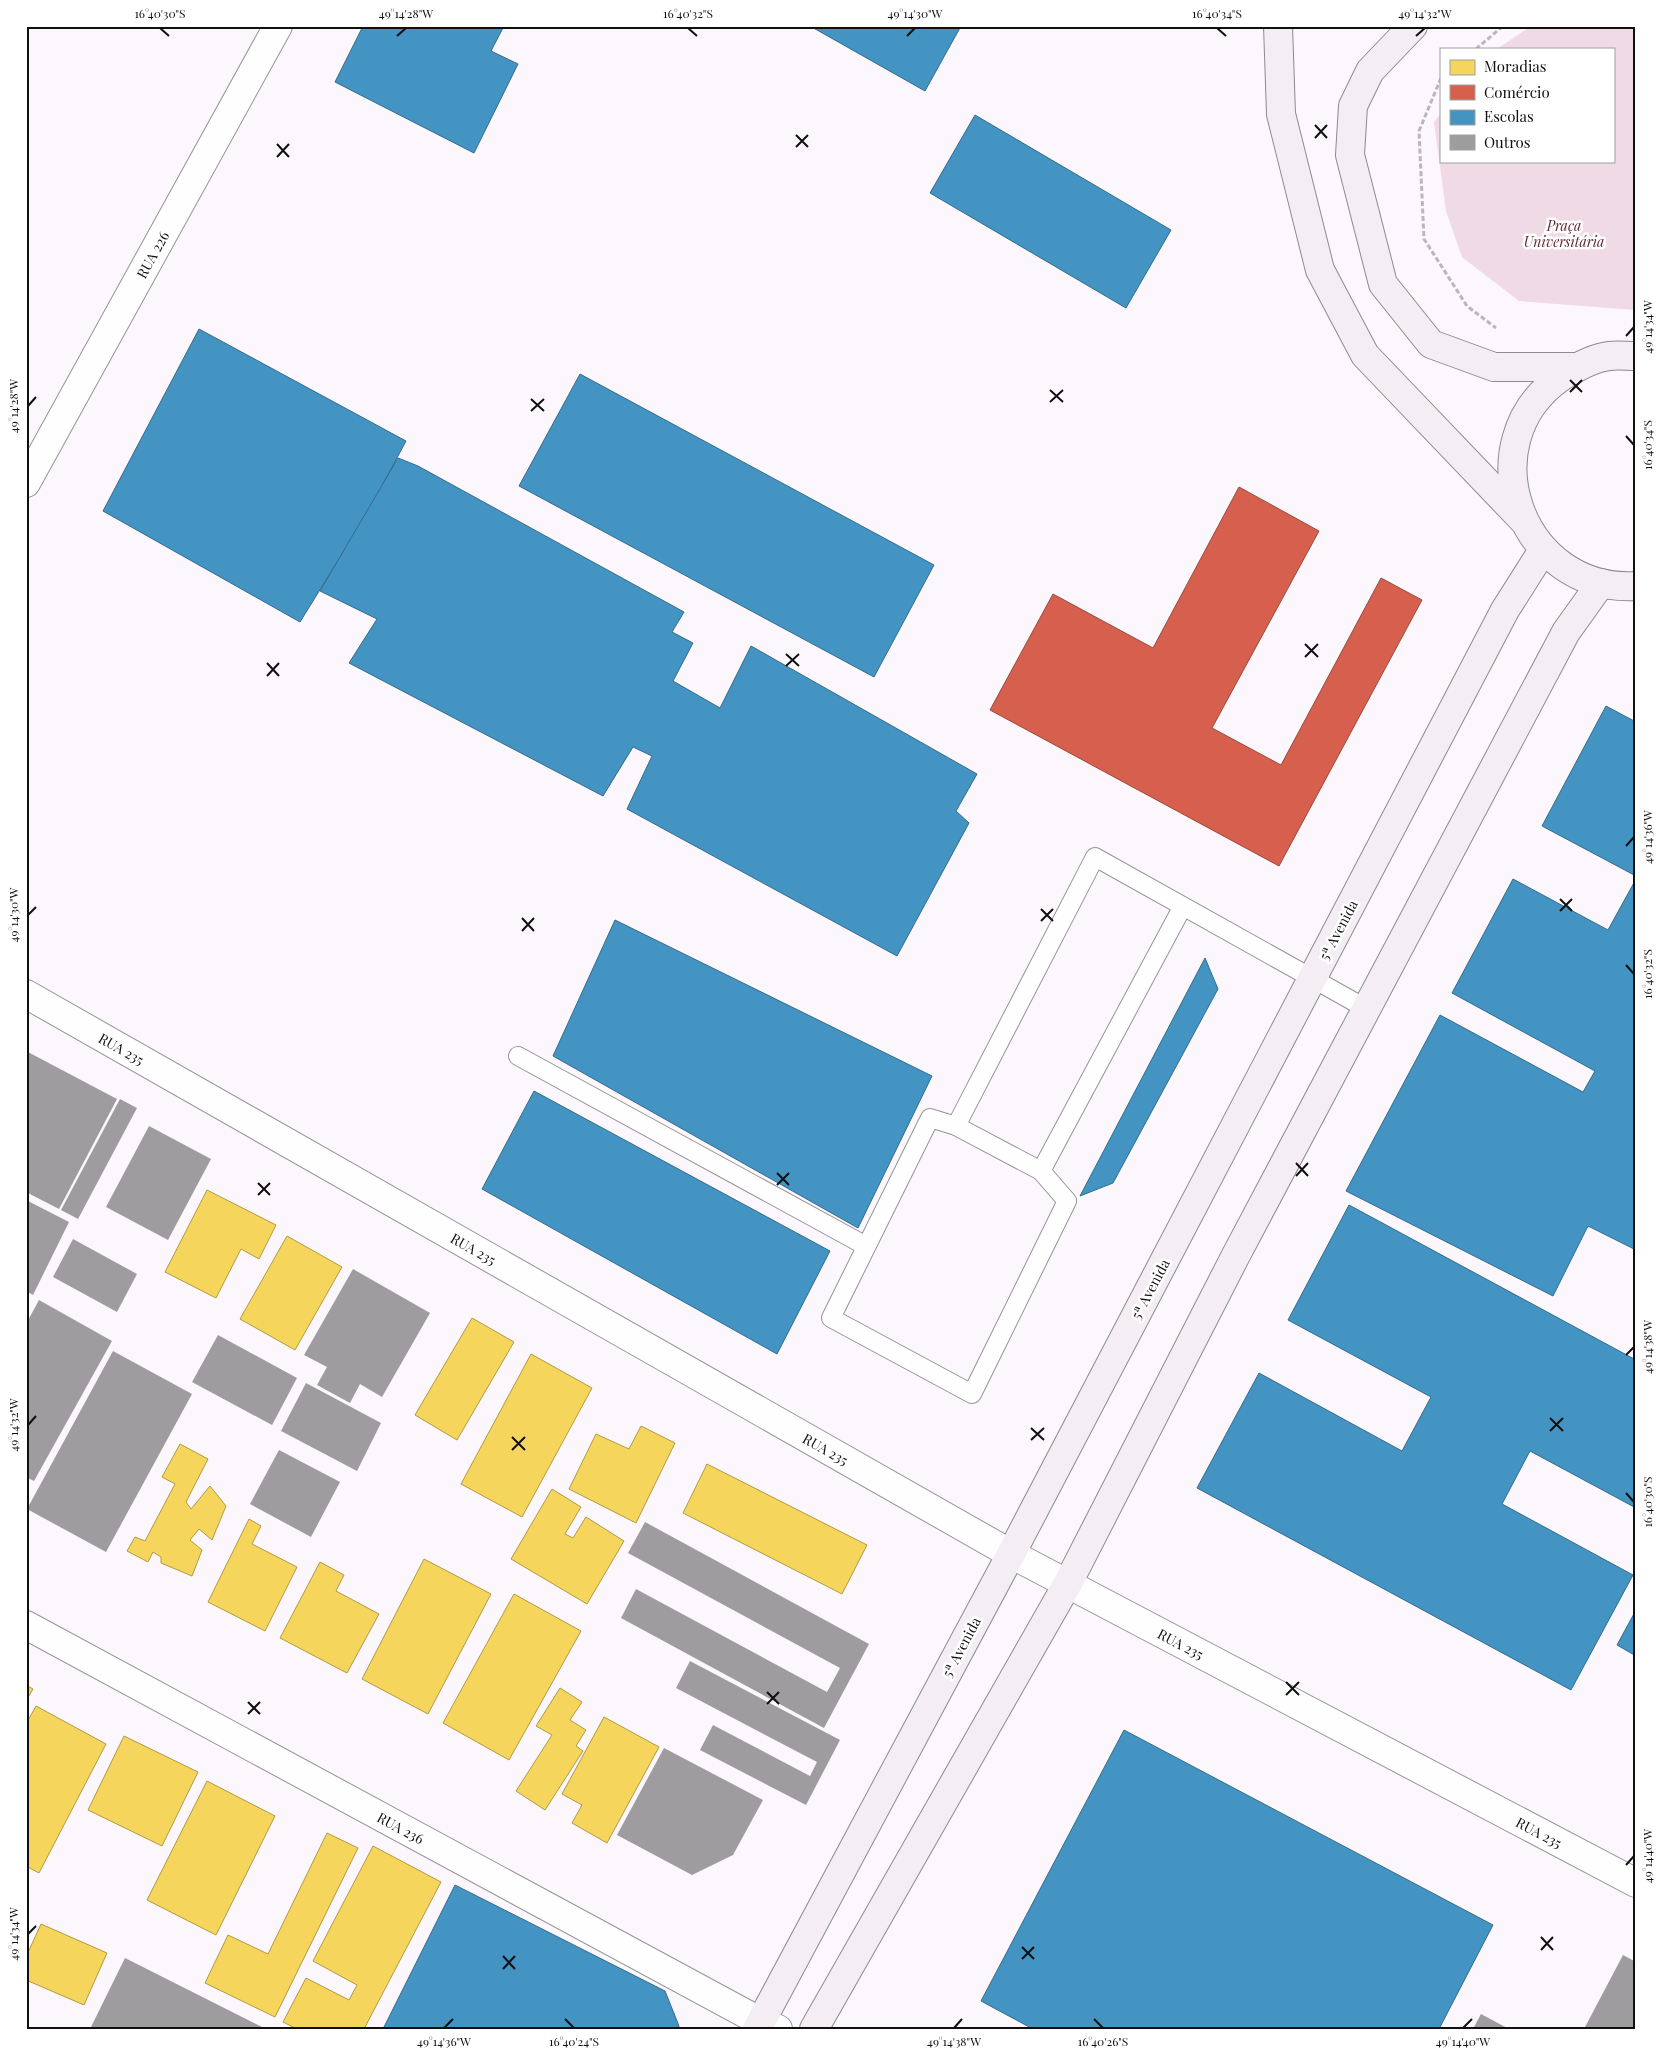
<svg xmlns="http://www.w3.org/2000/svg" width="1662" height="2055" font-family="'Playfair Display',serif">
<rect width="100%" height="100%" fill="#fbf7fc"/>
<path fill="#efdae5" d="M1531 26H1636V310L1519 301 1462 257 1446 211 1434 122 1441 113V161H1613V49H1497Z"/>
<g fill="#f6d55c" stroke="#b19a45">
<path d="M207 1190 276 1225 259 1259 241 1249 216 1298 165 1272Z"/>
<path d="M287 1236 342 1267 295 1350 240 1319Z"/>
<path d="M472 1318 514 1342 457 1440 415 1415Z"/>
<path d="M531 1354 592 1388 522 1517 461 1484Z"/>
<path d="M641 1426 675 1443 636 1523 569 1489 596 1434 629 1449Z"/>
<path d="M180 1444 208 1459 186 1502 191 1509 210 1486 226 1506 212 1540 199 1529 190 1540 202 1550 192 1576 161 1563V1557L153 1552 148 1562 127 1551 135 1537 145 1541 175 1484 162 1477Z"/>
<path d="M707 1464 867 1545 842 1594 683 1513Z"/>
<path d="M552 1489 581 1507 565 1534 573 1538 586 1517 624 1541 587 1604 511 1559Z"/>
<path d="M249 1519 261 1526 252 1544 297 1567 265 1631 208 1602Z"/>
<path d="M424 1559 491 1594 428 1714 362 1679Z"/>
<path d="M320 1562 344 1575 336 1591 379 1614 347 1673 280 1638Z"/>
<path d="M514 1594 581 1631 509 1760 443 1723Z"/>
<path d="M26 1685 33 1689 26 1701Z"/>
<path d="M560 1688 582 1702 570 1720 586 1730 576 1746 583 1751 545 1810 516 1791 552 1735 536 1726Z"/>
<path d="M36 1706 106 1744 39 1873 26 1866V1724Z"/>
<path d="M604 1717 659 1747 607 1843 572 1823 582 1805 562 1794Z"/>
<path d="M124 1736 198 1772 162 1846 88 1810Z"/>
<path d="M207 1781 275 1816 216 1935 147 1900Z"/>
<path d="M327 1833 358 1848 275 2017 205 1983 228 1935 268 1954Z"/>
<path d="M373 1846 441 1882 364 2029H297L283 2022 306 1978 349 2000 357 1985 313 1961Z"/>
<path d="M41 1924 107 1953 84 2005 26 1980V1957Z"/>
</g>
<path fill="#d6604d" stroke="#9b483b" d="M1239 487 1319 531 1212 728 1281 765 1381 578 1422 600 1279 866 990 710 1053 594 1153 648Z"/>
<g fill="#4393c3" stroke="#346c8d">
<path d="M363 26H504L491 51 518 64 474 153 335 82Z"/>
<path d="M810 26H961L925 91Z"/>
<path d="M975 115 1171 230 1126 308 930 193Z"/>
<path d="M199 329 406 441 368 512 300 622 103 511Z"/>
<path d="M580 374 934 565 874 677 519 486Z"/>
<path d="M398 458 418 466 684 612 672 632 693 643 673 681 720 708 751 646 977 774 956 811 969 823 897 956 627 809 652 756 633 747 603 796 349 663 377 619 320 591Z"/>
<path d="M1606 706 1636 722V876L1542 826Z"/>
<path d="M1513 879 1608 930 1636 879V1250L1588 1226 1553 1296 1346 1191 1440 1015 1583 1092 1595 1071 1452 993Z"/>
<path d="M615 920 932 1076 858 1228 553 1056Z"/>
<path d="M1205 958 1218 989 1113 1183 1080 1196Z"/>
<path d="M534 1091 830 1251 777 1354 482 1189Z"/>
<path d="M1349 1205 1636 1360V1508L1530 1451 1502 1504 1633 1575 1571 1690 1197 1488 1259 1373 1402 1451 1431 1397 1288 1320Z"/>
<path d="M1636 1610V1656L1617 1645Z"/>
<path d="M1124 1730 1493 1925 1439 2029H1033L981 2001Z"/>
<path d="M455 1885 665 1991 679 2026 678 2029H383Z"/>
</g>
<g fill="#9f9ca0">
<path d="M26 1051 117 1099 59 1209 26 1192Z"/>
<path d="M120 1099 137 1108 78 1219 61 1210Z"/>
<path d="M149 1126 211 1159 168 1240 106 1207Z"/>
<path d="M26 1200 69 1222 33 1295 26 1291Z"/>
<path d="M73 1239 137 1274 117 1312 53 1277Z"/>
<path d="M353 1269 430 1313 382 1397 360 1384 350 1403 317 1385 327 1367 304 1355Z"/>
<path d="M39 1300 112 1341 34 1481 26 1477V1324Z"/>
<path d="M218 1335 297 1378 272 1425 192 1382Z"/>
<path d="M113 1351 192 1394 106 1552 27 1509Z"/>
<path d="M306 1383 381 1423 357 1471 281 1431Z"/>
<path d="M279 1450 340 1482 311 1537 250 1504Z"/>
<path d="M645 1522 869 1644 824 1728 621 1618 636 1589 827 1692 840 1668 628 1553Z"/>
<path d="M690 1661 840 1740 806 1805 700 1750 713 1725 810 1776 817 1762 676 1688Z"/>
<path d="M664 1748 763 1800 733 1855 692 1875 617 1835Z"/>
<path d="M1623 1955 1636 1962V2029H1584Z"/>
<path d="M125 1958 266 2029H90Z"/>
<path d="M1481 2014 1509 2029H1473Z"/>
</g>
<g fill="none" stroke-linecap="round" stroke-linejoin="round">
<g stroke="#969496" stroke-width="20">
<g id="service">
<path d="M1183 906 1041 1171 956 1126 1095 857 1367 1009"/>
<path d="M518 1056 866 1246"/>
<path d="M956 1126 930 1118 831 1318 972 1394 1067 1201 1041 1171"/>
</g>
</g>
<g stroke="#969496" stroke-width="30">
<g id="minor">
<path id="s1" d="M26 483 278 26"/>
<path id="s2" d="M26 994 1011 1554 1636 1883"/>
<path id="s3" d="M26 1625 761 2022 778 2029"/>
</g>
</g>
<g stroke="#8c8b8d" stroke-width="30">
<g id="secondary">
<path d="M1278 26 1281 114 1320 270 1365 355 1523 520"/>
<path d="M1413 26 1370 71 1353 106 1350 155 1383 284 1431 344 1494 367H1576"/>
<path d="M1636 356C1627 356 1618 355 1609 356 1592 358 1575 368 1561 377 1466 443 1521 593 1636 586"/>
<path d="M757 2029 1011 1554 1505 610 1543 550"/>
<path d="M814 2029 1068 1583 1235 1257 1566 632 1601 583"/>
</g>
</g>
<g stroke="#b9b8b9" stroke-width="3" stroke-dasharray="5 2.5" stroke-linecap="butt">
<path d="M1476 49 1503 26"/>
<path d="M1441 78 1419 131 1424 239 1467 306 1496 328"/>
</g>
<use href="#service" stroke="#fefeff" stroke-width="18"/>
<use href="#minor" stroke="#fefeff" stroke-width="28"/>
<use href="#secondary" stroke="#f4edf4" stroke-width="28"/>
</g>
<path fill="none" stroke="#101010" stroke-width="2" d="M160 28 169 36M688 28 697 36M1217 28 1226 36M397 36 406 28M907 36 915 28M1416 36 1425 28M1315 125 1327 138M796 135 808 147M1315 138 1327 125M277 144 289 157M796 147 808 135M277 157 289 144M1626 336 1634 327M1570 380 1582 392M1050 390 1063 402M1570 392 1582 380M531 399 544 411M1050 402 1063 390M28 406 36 397M531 411 544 399M1626 436 1634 445M1305 644 1318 657M786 654 799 666M1305 657 1318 644M267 663 279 676M786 666 799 654M267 676 279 663M1626 846 1634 837M1560 899 1572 911M1041 909 1053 921M1560 911 1572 899M28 915 36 907M522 918 534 931M1041 921 1053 909M522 931 534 918M1626 965 1634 974M1296 1163 1308 1176M777 1173 789 1185M1296 1176 1308 1163M258 1183 270 1195M777 1185 789 1173M258 1195 270 1183M1626 1355 1634 1347M1550 1418 1563 1431M28 1425 36 1416M1031 1428 1044 1440M1550 1431 1563 1418M512 1437 525 1450M1031 1440 1044 1428M512 1450 525 1437M1626 1493 1634 1502M1286 1682 1299 1695M767 1692 779 1704M1286 1695 1299 1682M248 1702 260 1714M767 1704 779 1692M248 1714 260 1702M1626 1865 1634 1856M28 1934 36 1926M1541 1937 1553 1950M1022 1947 1034 1959M1541 1950 1553 1937M503 1956 515 1969M1022 1959 1034 1947M503 1969 515 1956M565 2019 574 2028M1094 2019 1103 2028M444 2028 453 2019M954 2028 962 2019M1463 2028 1472 2019"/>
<g text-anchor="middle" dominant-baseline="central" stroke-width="5" stroke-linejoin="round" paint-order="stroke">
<g font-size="14" font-style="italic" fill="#612831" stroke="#fff">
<text x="1564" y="225">Praça<tspan x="1564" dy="16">Universitária</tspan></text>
</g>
<g font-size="14" fill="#101010" stroke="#fff">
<text stroke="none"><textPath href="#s1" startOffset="261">RUA 226</textPath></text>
<text transform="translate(1338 930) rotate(-62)">5ª Avenida</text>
<text stroke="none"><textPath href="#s2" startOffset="110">RUA 235</textPath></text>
<text stroke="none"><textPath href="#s2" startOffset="515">RUA 235</textPath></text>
<text transform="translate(1150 1289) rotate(-62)">5ª Avenida</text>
<text stroke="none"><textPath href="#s2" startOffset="920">RUA 235</textPath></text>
<text stroke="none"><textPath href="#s2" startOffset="1325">RUA 235</textPath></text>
<text transform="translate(961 1647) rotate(-62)">5ª Avenida</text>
<text stroke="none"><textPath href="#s3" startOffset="426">RUA 236</textPath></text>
<text stroke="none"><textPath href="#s2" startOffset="1730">RUA 235</textPath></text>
</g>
</g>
<rect width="1662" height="2055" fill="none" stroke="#ffffff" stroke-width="55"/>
<rect x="1440" y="48" width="175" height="115" fill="#ffffff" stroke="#9f9f9f"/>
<rect x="1450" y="60" width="25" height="15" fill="#f6d55c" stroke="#9f9f9f"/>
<text x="1484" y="72" font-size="15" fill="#101010">Moradias</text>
<rect x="1450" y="85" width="25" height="15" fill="#d6604d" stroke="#9f9f9f"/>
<text x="1484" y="98" font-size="15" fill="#101010">Comércio</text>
<rect x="1450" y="110" width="25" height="15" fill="#4393c3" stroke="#9f9f9f"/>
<text x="1484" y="122" font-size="15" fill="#101010">Escolas</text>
<rect x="1450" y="135" width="25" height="15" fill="#9f9ca0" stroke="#9f9f9f"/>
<text x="1484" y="148" font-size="15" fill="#101010">Outros</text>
<rect x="28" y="28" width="1606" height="2000" fill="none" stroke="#101010" stroke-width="2"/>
<g font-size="12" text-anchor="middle" fill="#101010">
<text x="160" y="18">16°40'30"S</text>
<text x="406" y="18">49°14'28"W</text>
<text x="688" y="18">16°40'32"S</text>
<text x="915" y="18">49°14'30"W</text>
<text x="1217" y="18">16°40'34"S</text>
<text x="1425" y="18">49°14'32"W</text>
<text transform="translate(1648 327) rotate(-90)" y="4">49°14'34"W</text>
<text transform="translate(14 406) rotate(-90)" y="4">49°14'28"W</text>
<text transform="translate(1648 445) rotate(-90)" y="4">16°40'34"S</text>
<text transform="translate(1648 837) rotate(-90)" y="4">49°14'36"W</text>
<text transform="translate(14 915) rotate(-90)" y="4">49°14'30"W</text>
<text transform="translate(1648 974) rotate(-90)" y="4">16°40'32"S</text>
<text transform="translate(1648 1347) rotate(-90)" y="4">49°14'38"W</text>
<text transform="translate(14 1425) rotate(-90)" y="4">49°14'32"W</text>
<text transform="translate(1648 1502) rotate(-90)" y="4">16°40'30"S</text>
<text transform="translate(1648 1856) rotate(-90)" y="4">49°14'40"W</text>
<text transform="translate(14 1934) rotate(-90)" y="4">49°14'34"W</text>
<text x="444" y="2046">49°14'36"W</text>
<text x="574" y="2046">16°40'24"S</text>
<text x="954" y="2046">49°14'38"W</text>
<text x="1103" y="2046">16°40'26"S</text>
<text x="1463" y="2046">49°14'40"W</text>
</g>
</svg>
